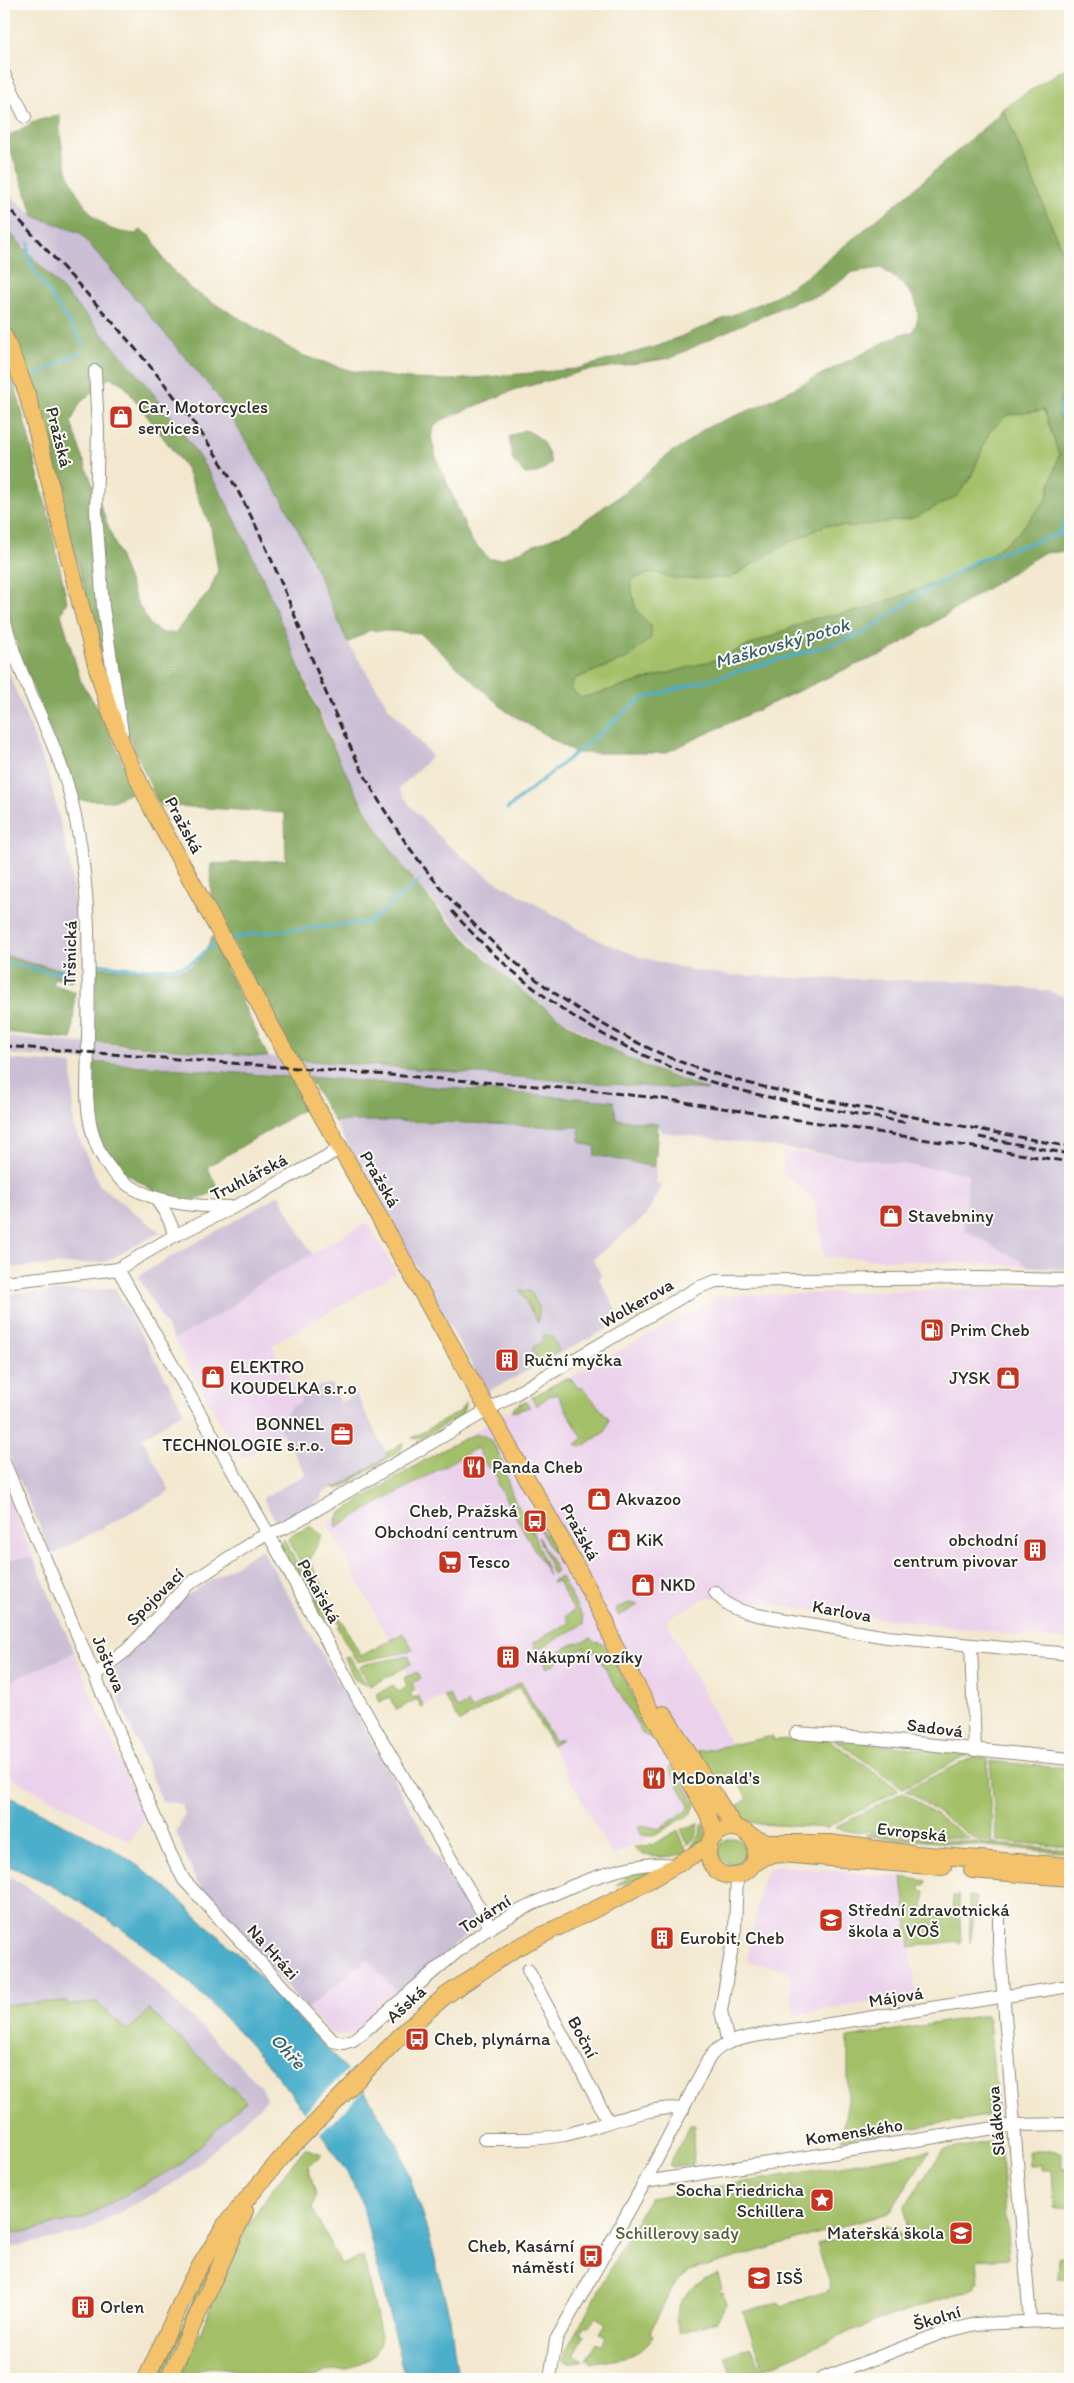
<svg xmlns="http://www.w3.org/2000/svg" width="1074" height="2383" font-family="Itim,sans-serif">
<rect width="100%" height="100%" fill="#fdfcf7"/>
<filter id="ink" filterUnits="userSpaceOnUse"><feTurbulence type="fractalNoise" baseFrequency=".02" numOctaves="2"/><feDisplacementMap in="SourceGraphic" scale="10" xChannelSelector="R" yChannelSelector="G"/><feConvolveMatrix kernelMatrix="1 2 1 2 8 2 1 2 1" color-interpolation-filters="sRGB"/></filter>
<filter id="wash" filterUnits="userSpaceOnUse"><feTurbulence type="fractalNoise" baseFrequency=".0096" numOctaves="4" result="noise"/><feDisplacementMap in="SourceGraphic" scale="20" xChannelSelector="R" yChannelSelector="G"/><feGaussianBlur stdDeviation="1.12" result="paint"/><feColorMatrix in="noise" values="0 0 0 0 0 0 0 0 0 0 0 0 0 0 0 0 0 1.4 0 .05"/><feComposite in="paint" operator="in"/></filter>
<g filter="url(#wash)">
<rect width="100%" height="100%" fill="#f3e8cf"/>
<g fill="#ebd1eb">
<path d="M784 1151 968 1170 964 1230 1029 1266 824 1257 815 1201 782 1172Z"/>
<path d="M367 1222 396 1273 272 1345 302 1402 293 1406 277 1423 283 1435 241 1459 174 1340 230 1308 257 1285Z"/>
<path d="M1070 1286V1641L707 1597 666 1620 731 1745 696 1752 692 1813 656 1834 612 1856 519 1687 460 1722 444 1696 424 1706 327 1522 503 1414 720 1296Z"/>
<path d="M4 1488 34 1559 24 1557 4 1562Z"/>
<path d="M74 1652 144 1819 130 1841 4 1774V1683L68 1656Z"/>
<path d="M779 1866 902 1877 916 1995 795 2015 788 1969 747 1962 762 1879 769 1869Z"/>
<path d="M367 1959 399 1994 352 2034 332 2035 307 2009Z"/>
</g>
<g fill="#cbbfd5">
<path d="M4 190 34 216 80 233 217 395 283 501 303 540 348 643 389 708 432 756 399 789 411 807 448 845 490 878 598 940 640 957 691 970 729 975 801 978 969 981 1048 991 1070 998V1270L1029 1266 964 1230 968 1173 662 1132 658 1124 616 1119 614 1101 4 1054V1037L485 1073 614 1085 706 1089 626 1057 555 1015 495 967 421 888 388 844 348 778 244 536 218 488 171 417 144 384 4 226Z"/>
<path d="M4 660 50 780 70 862 76 924 74 972 29 963 4 955Z"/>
<path d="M4 1059 72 1064 74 1127 100 1186 160 1232 106 1262 4 1268Z"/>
<path d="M386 1120 418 1123 579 1127V1134L596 1147 594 1155 655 1167 656 1182 662 1186 645 1217 593 1259 602 1276 599 1278 622 1321 487 1392 334 1121Z"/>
<path d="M279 1195 312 1254 257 1285 230 1308 174 1340 138 1276Z"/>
<path d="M115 1288 184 1411 142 1438 170 1491 52 1555 4 1444V1294Z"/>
<path d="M331 1384 341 1402 356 1394 388 1456 339 1487 335 1486 324 1492 319 1501 277 1524 263 1498 306 1474 277 1423 293 1406 301 1402 300 1397 318 1386Z"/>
<path d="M262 1549 477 1926 399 1994 367 1959 307 2009 232 1926 196 1881 176 1832 185 1814 181 1804 162 1801 109 1676 176 1602Z"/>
<path d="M24 1557 34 1559 74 1652 68 1656 4 1683V1562Z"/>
<path d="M4 1875 11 1877 79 1921 118 1949 156 1983 262 2087 266 2100 186 2176 84 2232 4 2249V2236L81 2219 127 2031 97 2003 67 2005V2001L4 2005Z"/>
</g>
<g fill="#a3c068" stroke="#67764a">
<path d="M1070 65V270L1003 108Z"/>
<path d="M1044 410 1059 455 1046 500 1018 533 988 557 948 578 863 610 812 619 715 660 581 698 569 688 576 678 626 659 651 626 636 610 629 580 654 572 677 579 779 548 826 525 853 527 970 479 989 432 1007 415Z"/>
<path d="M520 1290 531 1292 539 1308 538 1323Z"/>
<path d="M545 1335 552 1337 559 1351 539 1362 532 1348 544 1341 542 1337Z"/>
<path d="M566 1378 572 1380 579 1389 582 1387 609 1419 606 1431 582 1447 576 1444 583 1439 557 1394 549 1396 536 1406 532 1397Z"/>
<path d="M525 1401 530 1407 513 1412V1408Z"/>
<path d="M466 1402 462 1415 419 1439 412 1438 459 1412Z"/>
<path d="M479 1434C502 1440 503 1473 511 1491 514 1501 521 1510 527 1519L523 1521 528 1529 531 1528 549 1575 496 1482 499 1481 491 1467 488 1468 477 1448 336 1527 337 1517 341 1513C363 1499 461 1434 479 1434Z"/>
<path d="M403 1443 401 1450 339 1489 333 1487H339L388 1456 386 1453Z"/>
<path d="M309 1527 313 1528 322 1535 309 1561 361 1656 403 1633 413 1649 407 1652 357 1662 337 1627 340 1625 336 1617 333 1619 288 1540 290 1536Z"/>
<path d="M538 1527 549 1537 557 1550 553 1553Z"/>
<path d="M538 1537 557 1571 553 1574Z"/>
<path d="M283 1538 328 1618 325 1621 315 1610 314 1603 292 1563 287 1560 280 1545Z"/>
<path d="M561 1577 582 1616 584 1624 537 1650 533 1643 569 1623 566 1616 574 1611 558 1581 553 1583 552 1581Z"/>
<path d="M629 1603 638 1605 619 1616 615 1609Z"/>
<path d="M592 1638 594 1642 601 1643 606 1647 660 1743 643 1734 595 1651 588 1655 584 1647 547 1668 543 1660 571 1645Z"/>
<path d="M348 1656 350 1657 367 1686 354 1679 345 1657Z"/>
<path d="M409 1656 411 1664 370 1686 360 1667 361 1665Z"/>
<path d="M417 1672 421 1678 412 1684 415 1690 410 1694 413 1698 418 1696 424 1706 422 1708 417 1699 397 1710 389 1697 380 1702 377 1694 393 1685 398 1692 407 1686 404 1678Z"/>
<path d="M521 1682 554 1741 562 1739 552 1745 519 1687 460 1722 444 1696 449 1694 457 1709 467 1703 471 1710Z"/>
<path d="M773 1736V1740L815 1738 829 1740 899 1790 827 1828 759 1824 741 1819 731 1810 747 1799 738 1781 736 1782 732 1776 715 1785 696 1752Z"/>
<path d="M835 1740 970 1754 903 1788Z"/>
<path d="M975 1756 987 1759 993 1841 977 1840 906 1790Z"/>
<path d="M990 1761 1070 1769V1847L997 1841Z"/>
<path d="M671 1762 695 1804 692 1813 653 1836 642 1835 638 1828 642 1825 659 1829 689 1809V1805L669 1769Z"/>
<path d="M903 1792 970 1839 873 1832 859 1833 835 1828Z"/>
<path d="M703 1822 708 1838 704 1842 691 1847 700 1835Z"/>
<path d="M699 1824 696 1837 688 1845 681 1829Z"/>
<path d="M678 1830 687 1852C670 1858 648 1861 634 1847L652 1845Z"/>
<path d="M872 1834 1070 1850V1853L865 1836Z"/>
<circle cx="732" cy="1851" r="13"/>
<path d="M655 1868 639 1880 616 1885 626 1878 625 1872Z"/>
<path d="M902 1877 926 1881 925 1885H920V1890L925 1891 923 1909 954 1912 953 1896H959L961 1944 958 1941 910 1947Z"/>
<path d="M969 1896 977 1897 970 1943Z"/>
<path d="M67 2001 68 2005 97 2002 127 2031 149 2010 246 2101 180 2165 81 2219 4 2236V2005Z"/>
<path d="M986 2015 989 2019 997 2107 992 2115 841 2140 848 2100V2038Z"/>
<path d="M690 2125H695L692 2164 671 2167 669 2165Z"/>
<path d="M995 2141 1000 2144 1009 2258 977 2260 979 2282H976V2288L876 2321 763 2369 743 2312 779 2302 782 2306 827 2291 831 2287 817 2244 886 2226 902 2234 907 2229 905 2205 944 2150Z"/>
<path d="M305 2148 322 2154 308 2167 316 2194 312 2208 341 2265 363 2256 381 2336 380 2345 375 2354 369 2359 346 2369 326 2371 308 2379H274L264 2376 250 2379 251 2373C233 2371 201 2358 191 2379H179L249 2223 272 2189Z"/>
<path d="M930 2151 889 2213 690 2271 674 2285 650 2332 654 2335C643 2359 613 2358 590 2363L589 2359 586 2360 596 2342 602 2345 606 2337 600 2333 606 2323 595 2317 589 2327 585 2325 580 2333 584 2336 574 2355 584 2360 569 2364 564 2361 565 2352 649 2198Z"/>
<path d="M1028 2151H1057L1058 2153H1062V2169L1070 2168V2208H1054L1052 2170H1041V2165H1029Z"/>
<path d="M1059 2256H1070V2288L1069 2279 1058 2278Z"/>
<path d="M212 2261 213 2264 162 2379H158L191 2307 195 2287Z"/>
<path d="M718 2274 722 2289 718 2290 719 2293 723 2292 727 2304 717 2321 680 2333C679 2328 676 2322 676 2317 677 2297 700 2279 718 2274Z"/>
<path d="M750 2346 766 2379H733L725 2356Z"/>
</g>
<g fill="#82a65c" stroke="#566844" fill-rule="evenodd">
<path d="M1003 108 1070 270V387L1059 402 1067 433 1070 437V551L1043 553 886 653 848 668 665 753H575L506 711 420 633 370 630 348 643 303 540 283 501 217 395 80 233 34 216 6 138 35 121 60 115C58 154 73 207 109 228 116 232 128 233 136 234L140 230 151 236 163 259 192 290 301 355 352 371 408 379 452 380 576 369 658 346 771 299 806 277 907 195 996 117ZM881 268C904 284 930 302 912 333L901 334 757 407 705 428 682 447 671 452 625 492 571 530 501 559H490L471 540 436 457 431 436 435 425 442 420 514 390 584 371 671 358 716 336 794 302 821 295 853 272ZM1044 410 1059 455 1046 500 1018 533 988 557 948 578 863 610 812 619 715 660 581 698 570 688 576 678 626 659 651 638V626L636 610 630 580 654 572 677 579 730 578 779 548 826 525 853 527 914 518 957 496 970 479 989 432 1007 415Z"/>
<path d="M4 226C79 309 162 390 218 488 271 580 300 683 348 777 405 891 512 1003 628 1058 654 1071 681 1080 708 1090 571 1083 433 1069 296 1060L211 901V864L286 860 285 813 159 805 117 709 23 361 4 314ZM110 377 123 384 186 468 211 528 218 570 209 593 200 601 175 633H162L150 625 136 600 83 459 71 422 80 403Z"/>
<path d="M4 356 18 396 50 522 67 601 61 614 81 682 102 715 135 791 113 801 79 800 19 654 8 610 4 568Z"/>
<path d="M524 430C541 435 547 446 551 463 543 472 537 474 525 474L513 461 509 437Z"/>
<path d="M212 937 268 1057 93 1042 97 967C117 969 178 976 193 965 203 958 207 947 212 937Z"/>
<path d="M4 955 29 963 74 972 73 982 54 978 53 984 75 992 72 1039 4 1032Z"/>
<path d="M93 1062 292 1077 306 1108 207 1167 219 1190 190 1202 156 1192 114 1166 100 1143 92 1106Z"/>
<path d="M308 1077 614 1101 616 1119 658 1124 655 1167 594 1155 596 1147 580 1142 579 1127C497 1125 416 1120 334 1121Z"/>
</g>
<g fill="#4baeca" stroke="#3b6c7a">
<path d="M1070 387V437L1058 414 1061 398Z"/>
<path d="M4 1794 120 1853 156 1879 236 1952 337 2059 365 2092 401 2151 429 2236 450 2318 458 2379H405L361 2200C349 2173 332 2150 315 2126 238 2017 129 1914 4 1864Z"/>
</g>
<path fill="#f3e8cf" d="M349 2068 366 2089 318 2136 303 2114Z"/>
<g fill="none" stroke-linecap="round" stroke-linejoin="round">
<g stroke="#4baeca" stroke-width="3">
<path d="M29 243 28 257 35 272 84 345"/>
<path d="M36 375 80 352"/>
<path d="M4 388 14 384"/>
<path d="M1058 534 1070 535"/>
<path d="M507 809 641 699 826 646 864 633 914 598 975 561 1058 534 1070 513"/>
<path d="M231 939 251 934 370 922 419 881"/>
<path d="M4 962 52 973 70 969"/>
<path d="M97 964C119 967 175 974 194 961 204 955 206 946 218 943"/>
</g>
</g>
</g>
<g filter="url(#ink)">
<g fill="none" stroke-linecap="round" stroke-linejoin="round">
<g stroke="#8f8a7d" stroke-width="14">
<g id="minor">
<path d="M4 74 25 117"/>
<path d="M95 371 98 431 96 513 103 607 122 732"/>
<path d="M4 617C17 677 51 728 68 787 96 888 88 992 87 1096 91 1188 148 1206 229 1207"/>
<path d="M156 1199C164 1211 172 1221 174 1236"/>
<path d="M118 1269 269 1535 358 1699 491 1928"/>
<path d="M4 1282 118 1269 174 1236 246 1201 340 1149"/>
<path d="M4 1462 170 1853 184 1880 333 2041 343 2043 353 2040C396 2007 435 1967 479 1935 521 1906 623 1856 673 1865"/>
<path d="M715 1592C727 1607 738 1611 757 1615L887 1637 1070 1654"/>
<path d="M971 1645 975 1750"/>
<path d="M95 1675 128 1649 186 1586 257 1539 285 1528 697 1288 716 1281 980 1278 1070 1280"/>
<path d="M796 1733 868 1738 1070 1759"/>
<path d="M999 1918V1942L1030 2320"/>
<path d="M528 1970 608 2121"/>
<path d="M728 2043 721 2011 735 1929 737 1875"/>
<path d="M484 2139C511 2139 538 2140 564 2135 590 2130 661 2101 683 2110"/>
<path d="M645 2182 1014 2125 1070 2124"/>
<path d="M550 2379 556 2340 645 2182 708 2060C718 2043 736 2040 754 2036L1070 1986"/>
<path d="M821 2379 944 2332 976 2324 1070 2320"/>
</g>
</g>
<g stroke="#8f8a7d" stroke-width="18">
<g id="major">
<path d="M4 335 27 393 95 661 110 712 126 754 152 809 280 1042 560 1537 606 1621 613 1643 708 1814 715 1836"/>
<path d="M664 1714 735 1828"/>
<circle cx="732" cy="1852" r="24"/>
<path d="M750 1836 767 1843H830L916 1854 1070 1866"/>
<path d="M753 1864 767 1856 780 1854 943 1867"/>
<path d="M972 1870 1070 1878"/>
<path d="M146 2379 191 2281 225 2225 283 2156 406 2030 445 1996 516 1948 620 1897 709 1846"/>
<path d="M168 2379 245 2211"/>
</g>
</g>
<use href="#minor" stroke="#fff" stroke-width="12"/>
<use href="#major" stroke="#f3c26a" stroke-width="16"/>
<g stroke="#2b2b2b" stroke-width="3" stroke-dasharray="8 4" stroke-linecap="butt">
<path d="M4 203C83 291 170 377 231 479 280 563 307 657 349 744 411 878 520 990 655 1051 720 1081 790 1093 860 1107 930 1120 1000 1133 1070 1147"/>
<path d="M452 911C522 991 613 1051 715 1083 777 1102 843 1111 908 1123"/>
<path d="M4 1046 589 1090 664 1099 1070 1162"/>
<path d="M979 1137 1070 1154"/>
</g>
</g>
</g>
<defs>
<g id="shop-square" transform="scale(1.25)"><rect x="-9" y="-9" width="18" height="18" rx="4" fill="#c8321e" stroke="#fdfcf7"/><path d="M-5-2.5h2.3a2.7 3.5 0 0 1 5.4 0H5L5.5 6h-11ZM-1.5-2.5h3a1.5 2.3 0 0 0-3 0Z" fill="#fff"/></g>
<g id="fuel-square" transform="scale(1.25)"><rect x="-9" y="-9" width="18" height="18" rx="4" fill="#c8321e" stroke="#fdfcf7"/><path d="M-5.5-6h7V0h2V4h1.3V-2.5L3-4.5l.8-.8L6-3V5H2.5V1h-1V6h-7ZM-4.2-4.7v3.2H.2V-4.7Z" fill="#fff"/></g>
<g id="building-square" transform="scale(1.25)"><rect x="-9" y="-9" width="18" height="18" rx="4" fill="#c8321e" stroke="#fdfcf7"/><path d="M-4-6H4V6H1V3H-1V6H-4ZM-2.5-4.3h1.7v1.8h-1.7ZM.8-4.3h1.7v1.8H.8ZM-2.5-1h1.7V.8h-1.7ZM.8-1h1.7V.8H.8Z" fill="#fff"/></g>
<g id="office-square" transform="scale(1.25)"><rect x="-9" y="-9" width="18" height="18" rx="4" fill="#c8321e" stroke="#fdfcf7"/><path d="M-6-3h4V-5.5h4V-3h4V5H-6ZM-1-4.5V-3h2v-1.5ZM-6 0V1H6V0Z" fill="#fff"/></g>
<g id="restaurant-square" transform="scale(1.25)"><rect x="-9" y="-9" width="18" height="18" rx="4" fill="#c8321e" stroke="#fdfcf7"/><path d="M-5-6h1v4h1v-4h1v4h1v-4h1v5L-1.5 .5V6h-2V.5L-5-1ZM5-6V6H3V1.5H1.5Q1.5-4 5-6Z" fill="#fff"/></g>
<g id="bus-square" transform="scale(1.25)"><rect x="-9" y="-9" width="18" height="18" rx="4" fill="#c8321e" stroke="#fdfcf7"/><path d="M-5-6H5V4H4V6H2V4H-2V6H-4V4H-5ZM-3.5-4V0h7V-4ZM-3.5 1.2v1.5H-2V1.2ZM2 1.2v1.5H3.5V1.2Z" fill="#fff"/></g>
<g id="supermarket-square" transform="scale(1.25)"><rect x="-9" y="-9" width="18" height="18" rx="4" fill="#c8321e" stroke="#fdfcf7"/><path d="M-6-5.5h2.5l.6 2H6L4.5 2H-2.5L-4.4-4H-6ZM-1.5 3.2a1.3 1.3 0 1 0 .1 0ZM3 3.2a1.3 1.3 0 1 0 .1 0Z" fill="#fff"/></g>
<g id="school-square" transform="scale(1.25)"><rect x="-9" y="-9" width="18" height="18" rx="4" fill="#c8321e" stroke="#fdfcf7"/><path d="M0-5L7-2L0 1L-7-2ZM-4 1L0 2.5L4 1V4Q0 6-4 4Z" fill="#fff"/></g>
<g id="sight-square" transform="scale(1.25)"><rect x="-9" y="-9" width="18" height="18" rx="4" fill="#c8321e" stroke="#fdfcf7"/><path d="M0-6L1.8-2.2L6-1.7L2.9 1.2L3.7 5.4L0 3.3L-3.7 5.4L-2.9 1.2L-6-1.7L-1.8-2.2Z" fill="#fff"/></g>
</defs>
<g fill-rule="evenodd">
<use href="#shop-square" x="121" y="417"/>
<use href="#shop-square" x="891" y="1216"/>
<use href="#fuel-square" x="932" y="1330"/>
<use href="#building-square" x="507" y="1360"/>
<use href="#shop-square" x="213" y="1377"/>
<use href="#shop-square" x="1008" y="1378"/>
<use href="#office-square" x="342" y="1434"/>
<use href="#restaurant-square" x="474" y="1467"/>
<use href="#shop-square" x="599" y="1499"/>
<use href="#bus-square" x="535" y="1521"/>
<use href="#shop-square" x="619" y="1540"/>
<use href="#building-square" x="1035" y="1550"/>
<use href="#supermarket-square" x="450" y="1562"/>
<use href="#shop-square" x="643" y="1585"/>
<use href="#building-square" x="508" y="1657"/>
<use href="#restaurant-square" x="654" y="1778"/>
<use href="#school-square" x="831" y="1920"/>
<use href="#building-square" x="662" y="1938"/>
<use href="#bus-square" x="417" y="2039"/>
<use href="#sight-square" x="822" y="2200"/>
<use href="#school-square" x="961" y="2233"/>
<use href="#bus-square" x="591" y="2256"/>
<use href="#school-square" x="759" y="2278"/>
<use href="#building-square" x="83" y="2307"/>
</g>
<g text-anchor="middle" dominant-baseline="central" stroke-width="4" stroke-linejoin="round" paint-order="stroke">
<g font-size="18" fill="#2b2b2b" stroke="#fdfcf7" text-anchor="start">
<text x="138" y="407">Car, Motorcycles<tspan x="138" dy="21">services</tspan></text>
<text x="908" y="1216">Stavebniny</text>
<text x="950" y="1330">Prim Cheb</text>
<text x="524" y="1360">Ruční myčka</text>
<text x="230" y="1367">ELEKTRO<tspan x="230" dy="21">KOUDELKA s.r.o</tspan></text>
<text x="990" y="1378" text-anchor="end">JYSK</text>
<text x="324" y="1424" text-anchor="end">BONNEL<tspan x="324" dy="21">TECHNOLOGIE s.r.o.</tspan></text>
<text x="492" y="1467">Panda Cheb</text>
<text x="616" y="1499">Akvazoo</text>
<text x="518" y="1511" text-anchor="end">Cheb, Pražská<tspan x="518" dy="21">Obchodní centrum</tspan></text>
<text x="636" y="1540">KiK</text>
<text x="1018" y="1540" text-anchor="end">obchodní<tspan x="1018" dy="21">centrum pivovar</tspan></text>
<text x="468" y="1562">Tesco</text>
<text x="660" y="1585">NKD</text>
<text x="526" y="1657">Nákupní vozíky</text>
<text x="672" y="1778">McDonald's</text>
<text x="848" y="1910">Střední zdravotnická<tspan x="848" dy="21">škola a VOŠ</tspan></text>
<text x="680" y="1938">Eurobit, Cheb</text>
<text x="434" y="2039">Cheb, plynárna</text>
<text x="804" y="2190" text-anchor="end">Socha Friedricha<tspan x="804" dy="21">Schillera</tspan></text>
<text x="944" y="2233" text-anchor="end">Mateřská škola</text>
<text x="574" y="2246" text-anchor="end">Cheb, Kasární<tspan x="574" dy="21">náměstí</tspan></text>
<text x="776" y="2278">ISŠ</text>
<text x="100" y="2307">Orlen</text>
</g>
<g font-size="18" fill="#2b2b2b" stroke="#fdfcf7">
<text transform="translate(59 437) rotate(76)">Pražská</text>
<text transform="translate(184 825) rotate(62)">Pražská</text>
<text transform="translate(70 953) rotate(-89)">Tršnická</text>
<text transform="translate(249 1177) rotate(-27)">Truhlářská</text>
<text transform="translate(380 1179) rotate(60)">Pražská</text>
<text transform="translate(637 1303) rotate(-30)">Wolkerova</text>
<text transform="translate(580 1532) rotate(61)">Pražská</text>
<text transform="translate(319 1591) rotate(61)">Pekařská</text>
<text transform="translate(155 1597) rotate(-45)">Spojovací</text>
<text transform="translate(842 1611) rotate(10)">Karlova</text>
<text transform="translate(109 1664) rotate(67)">Joštova</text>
<text transform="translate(935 1728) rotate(7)">Sadová</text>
<text transform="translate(912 1832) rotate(6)">Evropská</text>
<text transform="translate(485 1914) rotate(-32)">Tovární</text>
<text transform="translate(273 1952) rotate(48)">Na Hrázi</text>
<text transform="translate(896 1997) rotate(-9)">Májová</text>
<text transform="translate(406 2004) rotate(-42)">Ašská</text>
<text transform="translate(583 2037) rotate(62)">Boční</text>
<text transform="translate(996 2121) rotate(-95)">Sládkova</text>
<text transform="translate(854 2132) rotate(-9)">Komenského</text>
<text transform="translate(937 2318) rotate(-17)">Školní</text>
</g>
<g font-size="18" fill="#555f40" stroke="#fdfcf7">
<text x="677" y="2233">Schillerovy sady</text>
</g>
<g font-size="19" font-style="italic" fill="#385f6b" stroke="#fdfcf7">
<text transform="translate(782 643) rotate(-16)">Maškovský potok</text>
<text transform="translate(288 2051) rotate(47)">Ohře</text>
</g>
</g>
<rect width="1074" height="2383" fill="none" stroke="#fdfcf7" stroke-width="20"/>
</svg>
